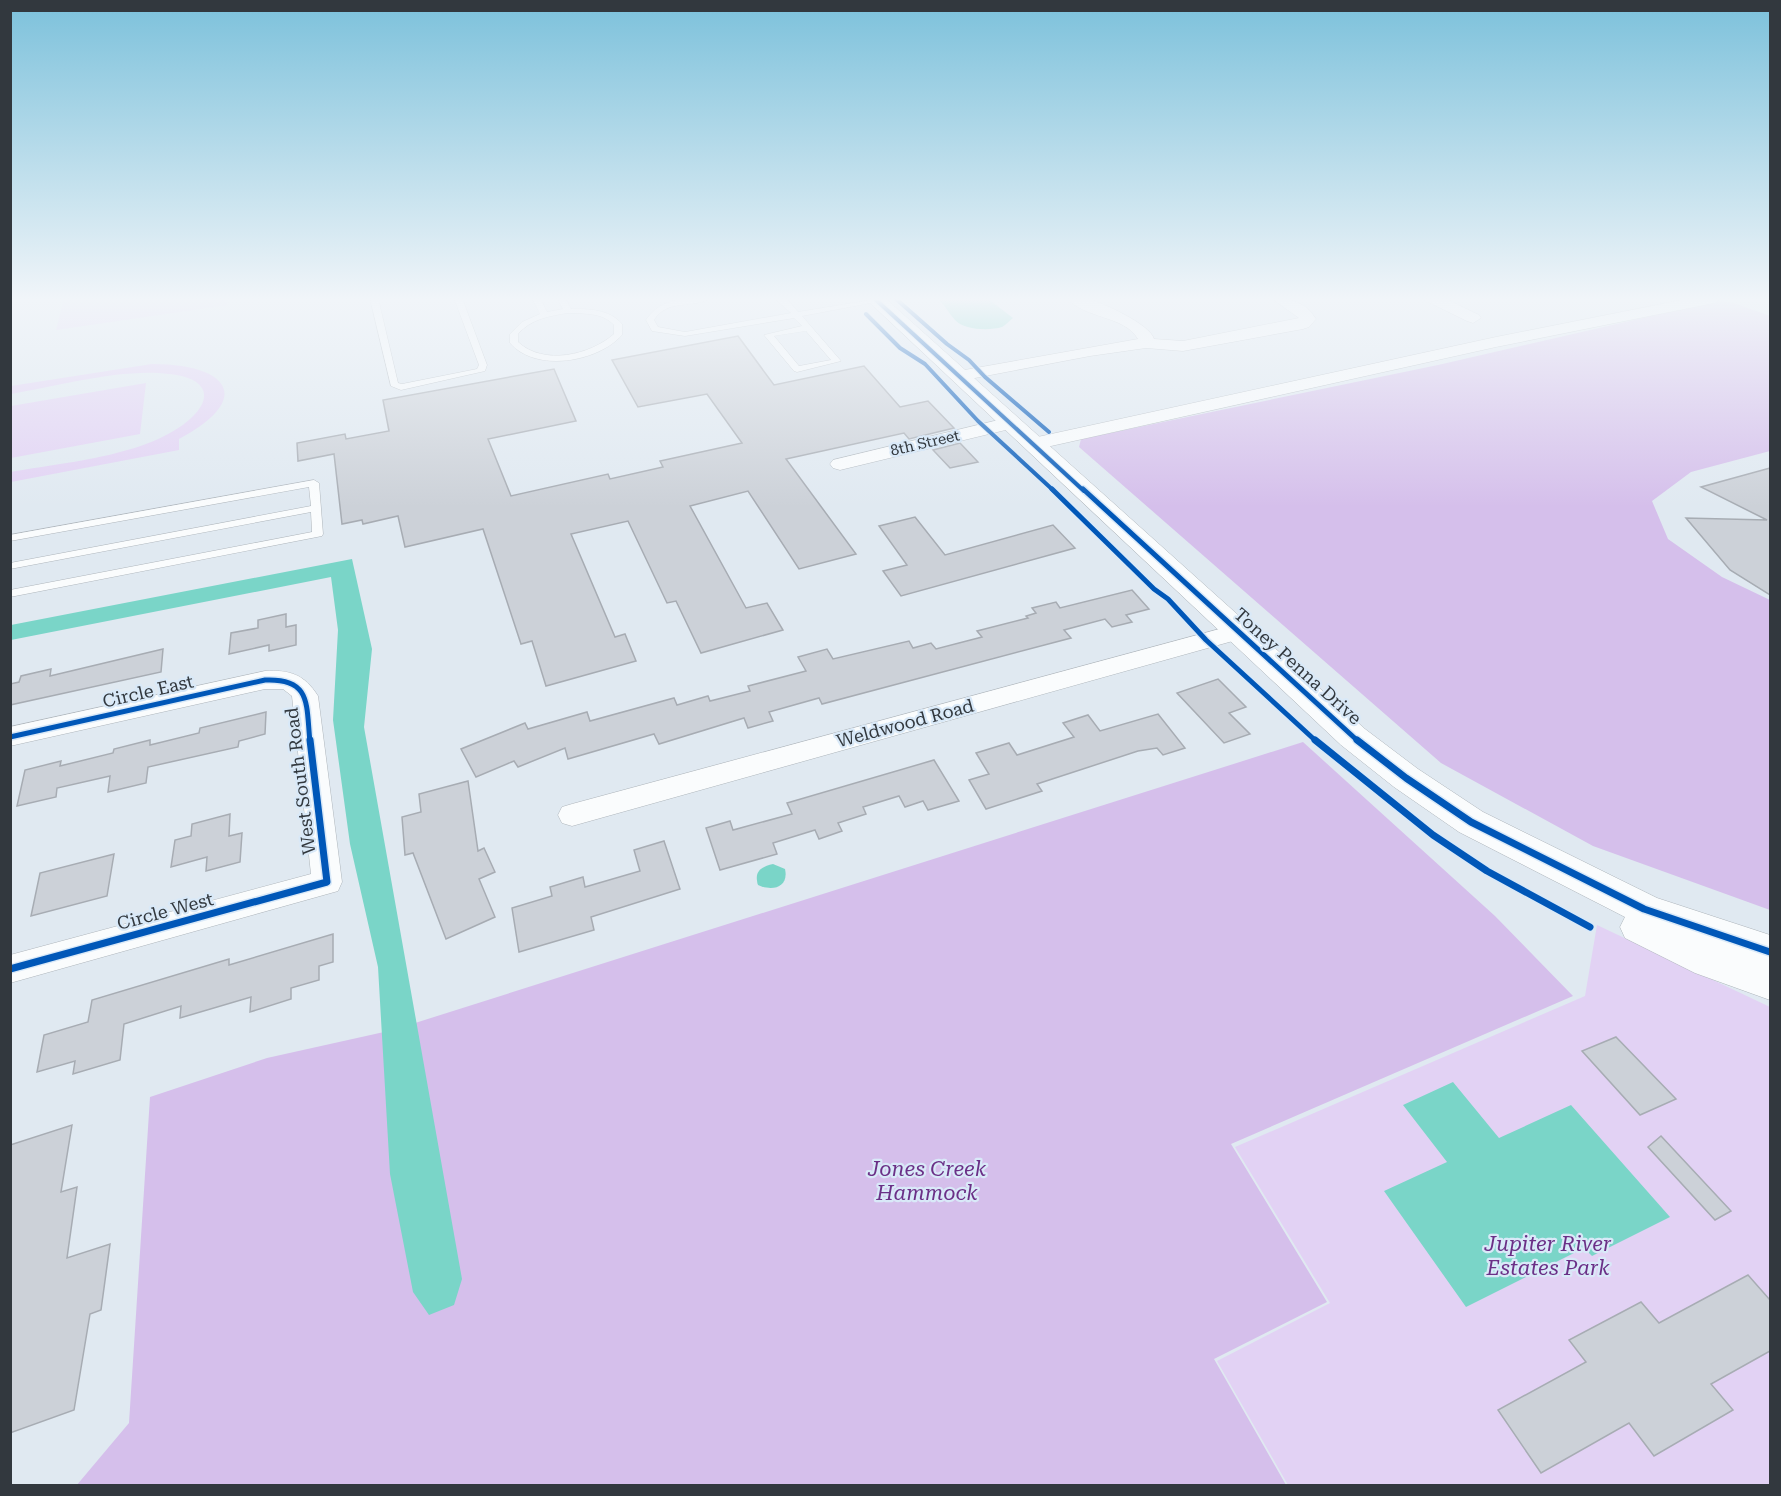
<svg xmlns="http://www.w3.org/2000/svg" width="1781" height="1496" font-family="'Roboto Serif',serif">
<rect width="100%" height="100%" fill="#e0e9f1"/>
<g fill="#e2d2f4">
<path d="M64 298H224L228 305 56 330Z"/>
<path d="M152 364C226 364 257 397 179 439V450L11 482V472C65 462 157 456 196 413 202 406 207 397 202 388 196 378 180 375 169 374 122 368 58 386 11 394V386Z"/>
<path d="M146 383 140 434 11 458V406Z"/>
<path d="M1597 925 1770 1007V1485H1288L1217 1361 1330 1303 1235 1147 1585 996Z"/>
</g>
<g fill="#d5bfeb">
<path d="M1717 301 1731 302 1770 316V451L1691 472 1652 501 1668 539 1722 577 1770 600V910L1593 846 1441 763 1079 447 1081 439 1438 365Z"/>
<path d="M1303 742 1495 916 1573 996 1231 1144 1327 1302 1214 1359 1286 1485 76 1486 129 1423 150 1097 267 1058 393 1030Z"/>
</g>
<g fill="#7ad5c8">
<path d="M936 298H987L1013 318C1010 320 1006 325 1002 327 989 331 964 330 955 320 948 312 944 303 936 298Z"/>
<path d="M352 559 372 649 364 727 462 1279 454 1305 429 1315 413 1292 390 1174 378 967 350 844 333 720 338 630 331 577 11 640V625Z"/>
<path d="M773 864 785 869C789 887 773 892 758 885 754 872 760 867 773 864Z"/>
<path d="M1453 1082 1499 1138 1571 1105 1670 1217 1592 1256 1584 1248 1466 1307 1384 1191 1447 1162 1403 1105Z"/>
</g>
<g fill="#ccd1d8" stroke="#a7acb3" stroke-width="1.5">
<path d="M738 336 774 385 864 366 900 407 928 401 954 428 909 439 904 433 786 459 856 554 799 569 748 491 690 506 746 608 767 603 783 630 701 653 676 601 667 603 628 521 571 534 615 637 625 634 636 661 546 686 532 641 521 644 483 529 405 547 398 516 363 524 362 520 342 524 334 454 298 461 297 443 345 434 346 439 389 431 383 400 554 369 576 421 488 439 511 496 608 474 610 479 663 467 660 461 742 443 707 394 638 407 612 360Z"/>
<path d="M960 443 978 462 950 468 933 450Z"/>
<path d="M1770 468V595L1730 570 1686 518 1767 520 1701 487Z"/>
<path d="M915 517 945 555 1053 525 1075 548 901 596 883 571 907 565 879 526Z"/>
<path d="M1132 590 1149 609 1126 615 1132 622 1112 627 1105 619 1064 630 1071 638 822 704 819 698 769 712 773 721 748 728 744 718 659 744 654 734 568 759 565 748 518 767 514 761 476 777 461 749 525 723 528 729 587 712 590 721 674 698 677 705 708 696 710 701 750 691 748 686 806 671 798 657 827 649 833 659 909 641 913 648 931 643 936 649 982 637 977 631 1028 618 1026 616 1036 613 1032 608 1056 602 1060 608Z"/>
<path d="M286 614V627L296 625V645L269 651V645L229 654 231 633 258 628V620Z"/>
<path d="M163 649 161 672 10 705V684L19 682 21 676 51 669 50 676Z"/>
<path d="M1218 679 1246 707 1229 713 1250 734 1224 743 1177 693Z"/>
<path d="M266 712 265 734 239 741 238 747 148 767 146 783 108 792 110 776 57 788 56 797 17 806 25 770 61 761 60 766 113 753 114 749 150 740V745L199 733 200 728Z"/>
<path d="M1158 714 1185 748 1163 755 1157 748 1138 751 1037 784 1042 791 986 809 969 780 989 774 976 753 1009 743 1017 755 1074 737 1063 723 1088 715 1100 731Z"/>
<path d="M934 760 959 801 928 810 923 801 905 807 899 796 863 807 866 814 838 823 842 831 819 839 815 830 773 843 777 854 720 870 706 828 730 821 733 830 792 814 787 803Z"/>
<path d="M468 781 478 851 484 848 495 872 479 879 495 917 446 939 413 853 405 855 402 817 421 812 419 794Z"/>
<path d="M230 814 229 836 242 833 240 862 206 871 207 857 171 867 175 840 191 836 192 824Z"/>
<path d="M664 841 680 889 591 917 594 930 519 952 512 908 552 896 550 887 583 877 585 887 640 871 634 850Z"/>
<path d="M114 854 107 896 31 916 40 873Z"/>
<path d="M333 934V962L319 966V980L291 988V999L250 1012 251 997 180 1018 181 1006 124 1024 120 1060 73 1074 75 1061 37 1072 44 1035 88 1022 92 1000 229 959V965Z"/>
<path d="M1616 1037 1676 1099 1640 1115 1582 1051Z"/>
<path d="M72 1125 61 1192 77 1187 67 1258 110 1244 101 1310 90 1314 74 1410 10 1433V1145Z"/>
<path d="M1661 1136 1731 1211 1715 1220 1648 1147Z"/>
<path d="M1748 1275 1770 1300V1351L1711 1384 1733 1410 1654 1456 1629 1423 1541 1473 1498 1410 1586 1362 1569 1340 1641 1302 1659 1323Z"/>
</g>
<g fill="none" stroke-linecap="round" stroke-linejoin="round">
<g stroke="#aeb5bb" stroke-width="1">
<g id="lane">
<path d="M370 298H378L398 383 402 384 477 369 479 365 454 298H462L487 365 485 371 401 390 391 386Z"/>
<path d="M532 298H540L547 312 563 309 557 298H565L571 309C589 309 609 309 622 324V335C598 362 536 373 510 343V334L522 322 540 314ZM568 313C584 314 602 312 614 325V334C590 355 544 366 518 342V334C531 319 549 316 568 313Z"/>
<path d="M690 298H711C693 309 668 298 654 320L658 327 685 332 791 313 774 298 787 299 798 312 877 299 881 301 802 316 841 361 797 372 794 371 764 335 802 326 794 318 685 336 652 331 646 320C657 304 671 300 690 298ZM806 331 831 360 799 366 774 336Z"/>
<path d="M314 480 319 483 323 534 322 536 10 597V590L312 532 311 512 10 569V563L311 506 309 487 10 541V535Z"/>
</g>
</g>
<g stroke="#aeb5bb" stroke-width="1">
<g id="street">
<path d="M1067 298C1072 298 1081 296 1086 298 1101 302 1150 324 1154 339L1183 341 1299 318 1271 298C1291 298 1305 302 1316 319L1309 327 1303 329 1183 351 1146 348 1090 356 959 381 953 380 950 376 953 372 959 371 1138 339C1124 315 1084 319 1067 298Z"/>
<path d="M1424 298H1444L1479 315 1481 318 1473 323 1467 321 1426 301Z"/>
<path d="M1692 298H1722L1714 303 1496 347 1033 450 1026 448 1023 444 1026 440 1033 438 1496 337Z"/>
<path d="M1011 417 1018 419 1020 423 1018 427 840 470 833 468 830 464 833 460Z"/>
<path d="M1238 624 1247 627 1250 632 1247 637 572 826 562 823 558 815 562 807 572 804Z"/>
<path d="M265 671C290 670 304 674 318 696L342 882 338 891 10 983V955L311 874 292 696 283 689H265L10 746V727Z"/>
</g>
</g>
<g stroke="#aeb5bb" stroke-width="1">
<path id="secondary" d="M865 298H885L1365 729 1418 769 1483 812 1657 898 1770 935V1000L1695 973 1625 938 1620 927 1625 917 1459 832 1394 787 1341 745Z"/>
</g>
<use href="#lane" fill="#fafcfd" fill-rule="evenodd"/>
<use href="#street" fill="#fafcfd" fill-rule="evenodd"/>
<use href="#secondary" fill="#fafcfd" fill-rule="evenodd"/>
<g stroke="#d9e9f8" stroke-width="6">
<g id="cycleway-far2">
<path d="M874 298 1084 491"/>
<path d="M895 298 947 344 969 360 985 377 1049 432"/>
<path d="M866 314 900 348 925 364 978 421 1054 491"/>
</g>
</g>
<g stroke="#d9e9f8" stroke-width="8">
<g id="cycleway-far1">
<path d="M1052 489 1154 589 1168 599 1206 640 1317 742"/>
<path d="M1083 489 1359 742"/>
<path d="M10 737 265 680C312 678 306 705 310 742"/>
</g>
</g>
<g stroke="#d9e9f8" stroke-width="10">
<g id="cycleway">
<path d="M1315 740 1433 835 1487 871 1590 927"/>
<path d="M1357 740 1406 778 1471 822 1644 909 1770 952"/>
<path d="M10 969 327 882 310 740"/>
</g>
</g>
<use href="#cycleway-far2" stroke="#0057b8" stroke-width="4"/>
<use href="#cycleway-far1" stroke="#0057b8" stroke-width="5"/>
<use href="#cycleway" stroke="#0057b8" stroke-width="7"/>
</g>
<linearGradient id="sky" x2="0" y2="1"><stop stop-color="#7cc1db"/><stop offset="0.59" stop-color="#f1f5f9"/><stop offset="1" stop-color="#f1f5f9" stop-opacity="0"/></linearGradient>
<rect width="1781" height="507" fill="url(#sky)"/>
<g text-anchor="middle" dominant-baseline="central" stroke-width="4.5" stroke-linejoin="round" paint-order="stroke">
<g font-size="15" fill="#32383e" stroke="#d9e9f8">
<text transform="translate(925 443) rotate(-13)">8th Street</text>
</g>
<g font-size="18" fill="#32383e" stroke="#d9e9f8">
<text transform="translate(1298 666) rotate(42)">Toney Penna Drive</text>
<text transform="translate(148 691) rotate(-13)">Circle East</text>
<text transform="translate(905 723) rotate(-15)">Weldwood Road</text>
<text transform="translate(300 781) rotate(-97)">West South Road</text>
<text transform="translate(165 911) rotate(-15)">Circle West</text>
</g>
<g font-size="21" font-style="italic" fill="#6b3087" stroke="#d9e9f8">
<text x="927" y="1169">Jones Creek<tspan x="927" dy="24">Hammock</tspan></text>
<text x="1548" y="1244">Jupiter River<tspan x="1548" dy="24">Estates Park</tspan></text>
</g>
</g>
<rect width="1781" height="1496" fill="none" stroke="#32383e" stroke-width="24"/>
</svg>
